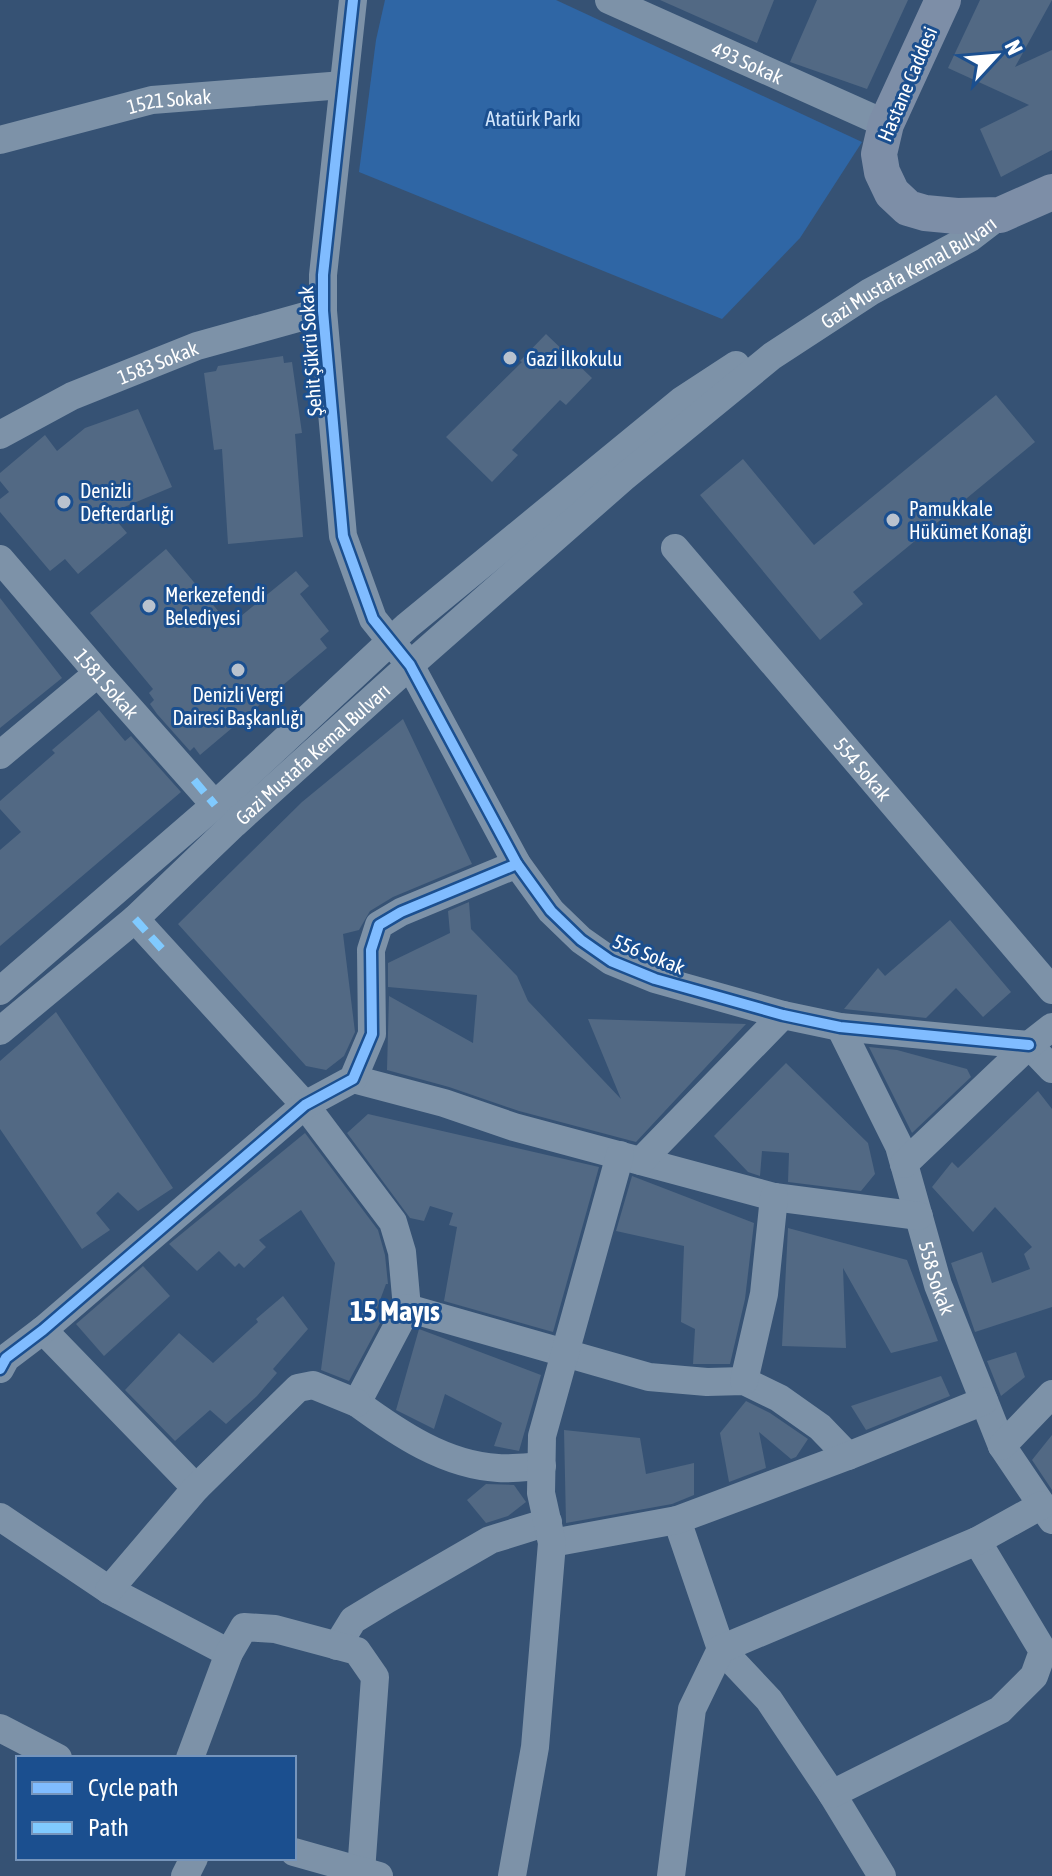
<svg xmlns="http://www.w3.org/2000/svg" width="1052" height="1876" font-family="'Asap Condensed',sans-serif">
<rect width="100%" height="100%" fill="#365274"/>
<path fill="#2f66a5" d="M385 0H556L862 142 800 238 722 319 359 172 376 40Z"/>
<g fill="#526984">
<path d="M660 0H774L757 43Z"/>
<path d="M817 0H908L867 89 790 62Z"/>
<path d="M980 0H1052L1015 67 1052 50V150L1001 177 980 129 1029 105 948 68Z"/>
<path d="M546 334 592 378 566 405 560 400 512 450 518 455 492 482 446 437 522 362 520 361Z"/>
<path d="M283 356 284 363 292 362 302 433 295 434 303 537 228 544 222 449 214 450 204 373 216 371 218 366Z"/>
<path d="M996 395 1035 442 853 592 863 604 820 640 700 495 743 459 814 545Z"/>
<path d="M138 409 172 487 110 513 127 533 78 574 65 559 50 571 0 512V499L9 492 0 481V473L45 435 57 451 85 428Z"/>
<path d="M166 549 230 625 296 571 309 586 300 594 329 631 320 639 327 648 200 755 194 747 190 751 157 714 150 704 154 700 149 693 153 689 90 613Z"/>
<path d="M0 598 62 678 0 728Z"/>
<path d="M99 710 125 741 131 736 181 792 0 946V850L21 832 0 809V801L55 753 52 750Z"/>
<path d="M403 719 472 864 393 897 370 911 359 930 343 934 355 1032 344 1056 326 1070 306 1066 178 924 302 802Z"/>
<path d="M469 902 471 929 517 976 528 1001 621 1099 588 1019 746 1024 636 1142 519 1111 449 1087 387 1070 389 996 473 1043 477 995 388 987V963L450 933 448 911Z"/>
<path d="M950 920 1011 992 983 1017 956 988 926 1018 844 1009 878 968 885 976Z"/>
<path d="M56 1012 173 1188 138 1211 118 1192 96 1213 110 1230 82 1249 0 1129V1061Z"/>
<path d="M869 1047 897 1050 967 1069 971 1077 912 1133Z"/>
<path d="M786 1063 868 1143 875 1174 861 1191 788 1182 789 1153 762 1151 760 1176 748 1172 714 1136Z"/>
<path d="M1038 1091 1052 1109V1307L975 1332 951 1263 982 1252 992 1283 1030 1269 1024 1254 1032 1247 995 1207 973 1232 932 1187 952 1162 958 1168Z"/>
<path d="M368 1114 599 1167 553 1332 444 1301 457 1227 449 1225 453 1213 430 1206 424 1221 410 1218 347 1133Z"/>
<path d="M305 1133 378 1230 385 1255 388 1284H386L376 1311 385 1314 349 1381 321 1370 335 1263 301 1210 259 1240 266 1247 244 1268 239 1263 235 1267 219 1251 197 1271 169 1244Z"/>
<path d="M632 1176 754 1223 745 1299 730 1364H693L695 1329 681 1322 684 1246 616 1231Z"/>
<path d="M788 1228 907 1260 938 1341 891 1353 843 1268 846 1348 782 1346Z"/>
<path d="M143 1266 170 1296 104 1356 76 1324Z"/>
<path d="M283 1296 308 1329 273 1369 277 1373 257 1396 226 1424 210 1410 175 1441 125 1390 179 1333 213 1363 258 1322 256 1319Z"/>
<path d="M419 1329 541 1375 519 1451 494 1446 502 1423 445 1394 434 1429 396 1410Z"/>
<path d="M1016 1352 1025 1377 1001 1396 987 1361Z"/>
<path d="M941 1376 950 1396 866 1430 851 1406Z"/>
<path d="M746 1401 770 1413 808 1439 796 1457 791 1459 759 1432 766 1468 729 1482 720 1433Z"/>
<path d="M564 1430 640 1438 646 1474 694 1463V1495L672 1504 566 1523Z"/>
<path d="M1052 1435V1490L1032 1460Z"/>
<path d="M486 1484 514 1485 526 1502 508 1516 486 1523 467 1500Z"/>
</g>
<g fill="none" stroke-linecap="round" stroke-linejoin="round">
<g stroke="#7d92a8" stroke-width="28">
<path d="M353 0 323 275V311L343 536 373 619 410 665 517 864 551 911 581 940 611 961 655 979 783 1015 840 1027 1029 1045"/>
<path id="s1" d="M609 0 886 124"/>
<path id="s2" d="M0 140 152 100 343 85"/>
<path id="s3" d="M0 435 72 396 197 346 323 311"/>
<path id="s4" d="M675 548 1052 990"/>
<path id="s5" d="M0 559 98 673 215 805"/>
<path d="M0 755 98 673"/>
<path d="M135 919 305 1105 393 1222 402 1252 407 1308 357 1403C398 1433 445 1465 498 1468 512 1469 527 1467 542 1466"/>
<path d="M0 991 215 805 407 626 681 401 736 365"/>
<path id="s6" d="M840 1027 899 1146 938 1285 1002 1446 1052 1520"/>
<path id="s7" d="M0 1031 135 919 234 824 410 665 623 478 772 356 870 292 970 238 1000 215"/>
<path d="M1029 1045 1052 1069"/>
<path d="M353 1079 444 1103 514 1127 774 1197 919 1216"/>
<path d="M641 1161 783 1015"/>
<path d="M904 1164 1029 1045 1052 1027"/>
<path d="M407 1308 649 1377 707 1382 744 1381 779 1398 820 1427 848 1456"/>
<path d="M43 1330 196 1488"/>
<path d="M0 1369 6 1358 43 1330 305 1105 353 1079 372 1034 371 950 379 925 401 912 517 864"/>
<path d="M744 1381 764 1294 774 1197"/>
<path d="M1002 1446 1052 1394"/>
<path d="M0 1517 109 1590 229 1653"/>
<path d="M677 1520 721 1649 769 1700 832 1794 882 1876"/>
<path d="M552 1543 677 1520 848 1456 984 1401"/>
<path d="M109 1590 196 1488 298 1388 313 1385 357 1403"/>
<path d="M337 1646 353 1620 386 1600 490 1540 548 1522"/>
<path d="M0 1728 58 1758"/>
<path d="M190 1758 229 1653 244 1627 275 1629 357 1651 375 1677 361 1872"/>
<path d="M832 1794 1000 1710 1034 1676 1043 1651 977 1541"/>
<path d="M294 1852 379 1876"/>
<path d="M185 1876 194 1858"/>
<path d="M512 1876 535 1747 552 1543 541 1493 542 1436 620 1155"/>
<path d="M671 1876 692 1709 721 1649 977 1541 1042 1505"/>
</g>
<path stroke="#7d8ea7" stroke-width="36" d="M943 0 886 124 879 154 882 172 892 193 908 208 925 213 957 216 1000 215 1052 192"/>
<g stroke="#80caff" stroke-width="8" stroke-dasharray="16 8" stroke-linecap="butt">
<path d="M194 780 215 805"/>
<path d="M135 919 162 949"/>
</g>
<g stroke="#1b4f8f" stroke-width="15">
<g id="cycleway">
<path d="M353 0 323 275V311L343 536 373 619 410 665 517 864 551 911 581 940 611 961 655 979 783 1015 840 1027 1029 1045"/>
<path d="M0 1369 6 1358 43 1330 305 1105 353 1079 372 1034 371 950 379 925 401 912 517 864"/>
</g>
</g>
<use href="#cycleway" stroke="#80bcff" stroke-width="10"/>
</g>
<g fill="#b9c2ce" stroke="#1b4f8f" stroke-width="3">
<circle cx="510" cy="358" r="8"/>
<circle cx="64" cy="502" r="8"/>
<circle cx="893" cy="520" r="8"/>
<circle cx="149" cy="606" r="8"/>
<circle cx="238" cy="670" r="8"/>
</g>
<g text-anchor="middle" dominant-baseline="central" stroke-width="6" stroke-linejoin="round" paint-order="stroke">
<g font-size="20" fill="#fff" stroke="#1b4f8f">
<text stroke="none"><textPath href="#s1" startOffset="152">493 Sokak</textPath></text>
<text transform="translate(907 84) rotate(-67)">Hastane Caddesi</text>
<text stroke="none"><textPath href="#s2" startOffset="174">1521 Sokak</textPath></text>
<text stroke="none"><textPath href="#s7" startOffset="1186">Gazi Mustafa Kemal Bulvarı</textPath></text>
<text transform="translate(310 351) rotate(-94)">Şehit Şükrü Sokak</text>
<text stroke="none"><textPath href="#s3" startOffset="174">1583 Sokak</textPath></text>
<text stroke="none"><textPath href="#s5" startOffset="164">1581 Sokak</textPath></text>
<text stroke="none"><textPath href="#s7" startOffset="418">Gazi Mustafa Kemal Bulvarı</textPath></text>
<text stroke="none"><textPath href="#s4" startOffset="290">554 Sokak</textPath></text>
<text transform="translate(649 954) rotate(22)">556 Sokak</text>
<text stroke="none"><textPath href="#s6" startOffset="270">558 Sokak</textPath></text>
</g>
<g font-size="20" fill="#cfe3fa" stroke="#1b4f8f">
<text x="533" y="118">Atatürk Parkı</text>
</g>
<g font-size="20" fill="#fff" stroke="#1b4f8f" text-anchor="start">
<text x="526" y="358">Gazi İlkokulu</text>
<text x="80" y="490">Denizli<tspan x="80" dy="23">Defterdarlığı</tspan></text>
<text x="909" y="508">Pamukkale<tspan x="909" dy="23">Hükümet Konağı</tspan></text>
<text x="165" y="594">Merkezefendi<tspan x="165" dy="23">Belediyesi</tspan></text>
<text x="238" y="694" text-anchor="middle">Denizli Vergi<tspan x="238" dy="23">Dairesi Başkanlığı</tspan></text>
</g>
<g font-size="28" font-weight="bold" fill="#fff" stroke="#1b4f8f">
<text x="395" y="1311">15 Mayıs</text>
</g>
</g>
<rect x="16" y="1756" width="280" height="104" fill="#1b4f8f" stroke="#7695bc" stroke-width="2"/>
<rect x="32" y="1782" width="40" height="12" fill="#80bcff" stroke="#7695bc" stroke-width="2"/>
<text x="88" y="1796" font-size="24" fill="#ffffff">Cycle path</text>
<rect x="32" y="1822" width="40" height="12" fill="#80caff" stroke="#7695bc" stroke-width="2"/>
<text x="88" y="1836" font-size="24" fill="#ffffff">Path</text>
<g transform="translate(996 56) rotate(64)" stroke="#1b4f8f" stroke-width="6" paint-order="stroke">
<path d="M0-6L14 30L0 20L-14 30Z" fill="#ffffff"/>
<text y="-12" font-size="22" font-weight="bold" text-anchor="middle" fill="#ffffff">N</text>
</g>
</svg>
